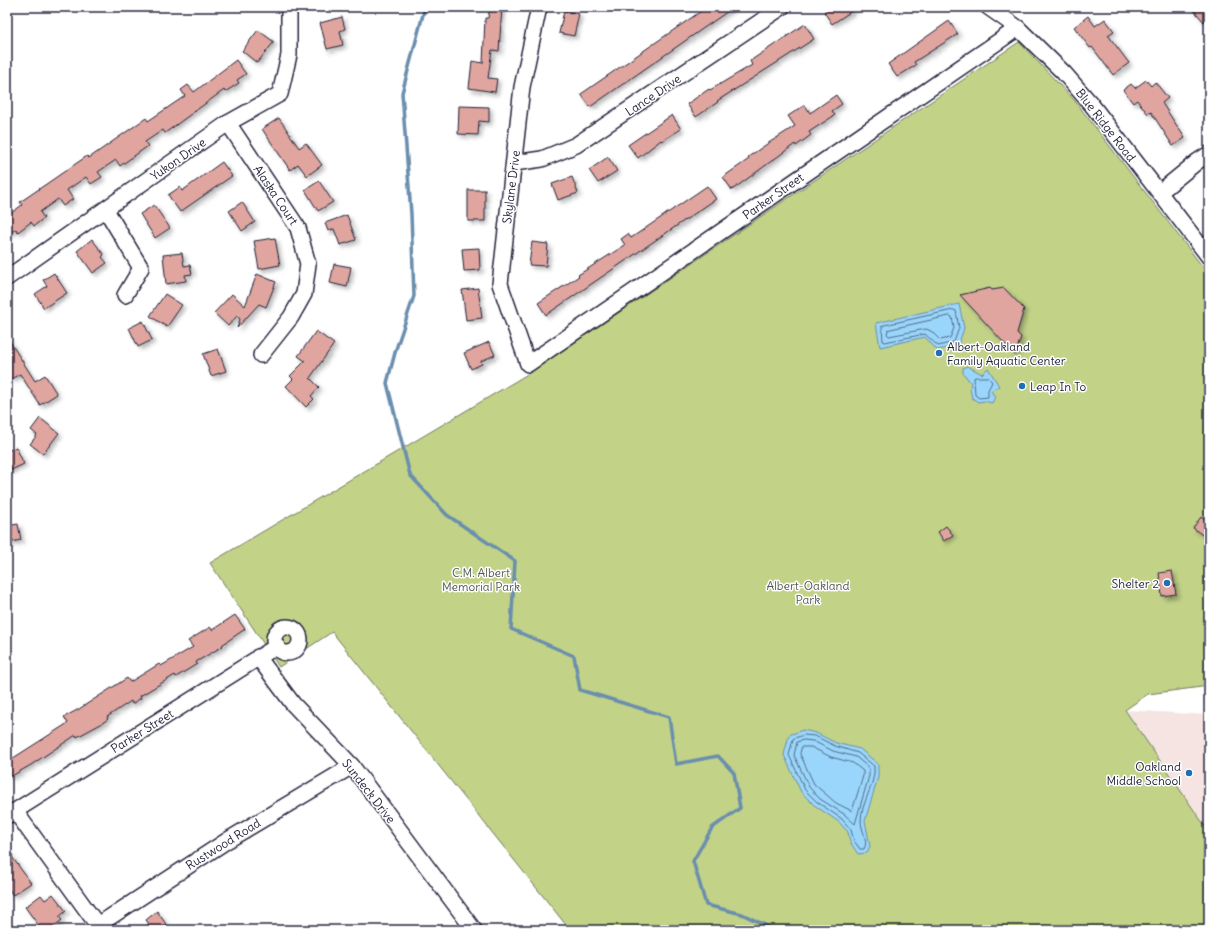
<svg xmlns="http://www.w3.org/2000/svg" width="1216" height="937" font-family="Delius,sans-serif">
<defs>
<filter id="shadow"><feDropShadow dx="3" dy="3" stdDeviation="2" flood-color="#0004"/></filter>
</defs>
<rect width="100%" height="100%" fill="#fff"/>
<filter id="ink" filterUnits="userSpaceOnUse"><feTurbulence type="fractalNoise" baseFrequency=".025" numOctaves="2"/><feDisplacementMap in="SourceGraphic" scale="8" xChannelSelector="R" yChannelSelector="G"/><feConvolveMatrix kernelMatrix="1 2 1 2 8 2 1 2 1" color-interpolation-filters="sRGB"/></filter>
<g filter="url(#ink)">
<path fill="#f5e4e2" d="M1125 710 1209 715V832Z"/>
<path fill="#c2d287" stroke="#727a61" d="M1019 42 1075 101 1209 275V686L1148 694 1125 710 1209 832V930H570L332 632 279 667 210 563 531 372Z"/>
<g fill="#9ad6fb" stroke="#6a8eae">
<path d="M959 304 964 328 958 346 937 350 925 337 880 347 876 323Z"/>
<path d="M967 366 982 374 988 368 999 386 991 391 995 397 992 403 984 401 978 402 972 398 970 389 971 383 963 373V368Z"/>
<path d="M803 730 816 733 836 743 860 749 878 764V777L865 821 870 846 867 853 858 854 850 842 848 832 839 822 814 805 801 792 784 755 789 735Z"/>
</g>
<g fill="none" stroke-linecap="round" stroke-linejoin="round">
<g stroke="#526a88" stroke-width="1">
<path d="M954 310 956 311 959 328 954 342 938 346 925 334 885 342 883 341 882 326Z"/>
<path d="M950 316 952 317 954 328 950 338 940 340 931 331 926 329 889 336 887 334 888 330Z"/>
<path d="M977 377H988L992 382 988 390V397L979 398 975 395 974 378Z"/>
<path d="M804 735 815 736 835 746 858 753 874 766C876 785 861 802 861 821 861 830 869 841 864 849H860L854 841 851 830 842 819 817 802 805 790 789 755 793 739Z"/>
<path d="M804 740 813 741 833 751 856 757 869 768V776L855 824 844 814 820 799 809 787 794 755 797 742Z"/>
<path d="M802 747H811L831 757 853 763 863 771V776L852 811 836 803 814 784 800 754Z"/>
</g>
<path stroke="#6a8eae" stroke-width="3.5" d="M425 7 402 93 411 214 414 296 396 349 387 383 410 475 447 515 515 561 511 629 574 656 580 690 669 717 676 764 718 756 734 773 740 808 712 828 693 861 706 905 742 914 775 930"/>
</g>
<g fill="#dfa59e" stroke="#22223b" filter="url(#shadow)">
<path d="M490 7H502L499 51 492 50 488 78 497 79 495 92 469 88 472 61 483 63 485 18H488Z"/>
<path d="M707 7H734L590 107 581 94Z"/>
<path d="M831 7H858L832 24 824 12Z"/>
<path d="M1191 7H1209V17L1204 22Z"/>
<path d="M564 11 579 14 574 36 559 33Z"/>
<path d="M1088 16 1095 26 1105 19 1114 31 1108 35 1129 63 1113 75 1092 47 1090 48 1074 27Z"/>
<path d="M342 17 345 29 340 31 343 45 327 49 320 23Z"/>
<path d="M949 21 958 34 914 62 916 65 897 77 888 64Z"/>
<path d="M805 24 814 39 717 101 718 102 696 117 687 104 709 89 710 90 752 65 750 61Z"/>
<path d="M258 30 274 42 257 63 242 51Z"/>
<path d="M236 60 246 74 237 80 239 83 225 92 224 90 165 133 163 130 145 142 148 146 120 166 116 160 98 172 102 177 91 184 86 177 67 190 73 199 63 206 58 199 40 212 44 218 34 226 31 222 18 232 16 229 7 235V216L22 205 20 202 87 156 89 158 146 118 148 121 185 96 181 90 188 85 194 92Z"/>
<path d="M1146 80 1151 86 1155 82 1168 98 1162 103 1185 138 1173 146 1151 112 1148 114 1137 100 1133 103 1123 90 1131 84 1135 88Z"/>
<path d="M836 95 842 104 832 111 835 115 809 132 811 135 796 146 795 144 732 190 723 177 749 159 748 157 767 144 795 126 788 116 805 105 810 113Z"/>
<path d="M459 106 489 107V122L479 121 478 135 458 134Z"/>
<path d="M672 115 681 129 662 141 661 140 638 158 628 145Z"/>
<path d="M279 118 299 148 306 143 322 165 307 176 298 164 290 170 262 129Z"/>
<path d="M608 157 617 171 598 183 589 170Z"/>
<path d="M222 162 232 176 180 212 168 195 180 187 182 191Z"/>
<path d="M572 177 578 193 558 200 552 184Z"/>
<path d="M319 181 333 202 318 211 305 190Z"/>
<path d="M707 186 716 199 546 315 538 303 579 276 578 275 625 245 621 239 628 234 631 238Z"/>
<rect x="468" y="190" width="17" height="31"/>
<path d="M242 202 255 222 242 231 229 211Z"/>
<path d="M154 205 170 228 155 238 140 214Z"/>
<path d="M347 215 356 240 340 245 334 229 328 231 325 223Z"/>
<path d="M275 238 280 265 259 269 254 241Z"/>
<path d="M92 239 104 255 102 257 107 263 93 273 77 251Z"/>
<path d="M532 242 548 244 546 266 529 265Z"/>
<path d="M479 248 480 270 464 271 462 249Z"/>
<path d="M182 253 184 266 190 265 192 274 185 275 186 281 166 284 163 255Z"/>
<path d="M334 264 351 267 347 287 330 283Z"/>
<path d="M54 273 67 293 44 308 35 294 47 286 43 280Z"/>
<path d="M257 274 276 282 266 307 259 304 237 328 240 319 237 316 228 326 214 313 232 294 245 306Z"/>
<path d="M478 288 482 318 466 320 462 290Z"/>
<path d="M990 288 992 290 1004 288 1024 309 1017 333 1021 337 1015 355 960 295Z"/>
<path d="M165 294 182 305 167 327 150 316Z"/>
<path d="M143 321 152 340 138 347 129 328Z"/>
<path d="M316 331 334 344 310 378 319 387 311 396 314 399 306 407 286 386 293 379 290 376 305 361 298 356Z"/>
<path d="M7 337 35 381 45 375 57 394 40 405 20 374 11 379 7 373Z"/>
<path d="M489 342 495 355 481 361 482 364 471 369 464 353Z"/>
<path d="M218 349 226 371 211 376 203 354Z"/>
<path d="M40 418 59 433 43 454 30 444 37 435 31 430Z"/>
<path d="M16 447 24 464 7 472V451Z"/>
<path d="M1201 517 1209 523V540L1193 528Z"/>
<path d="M18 524 21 540 7 543V526Z"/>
<path d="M946 526 953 535 944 541 938 532Z"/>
<path d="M1172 571 1176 594 1162 596 1159 573Z"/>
<path d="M235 615 245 629 222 645 223 646 196 662 197 664 176 677 175 675 140 696 141 698 132 704 131 701 107 717 108 719 101 724 77 737 76 735 31 765 10 777 7 773V762L68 723 64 717 79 709 127 678 130 682 159 664 161 666 193 647 188 641 210 627 212 630Z"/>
<path d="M7 850 31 883 13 895 7 887Z"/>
<path d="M53 894 66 911 59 917 62 920 49 930H42L25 907 41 895 45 900Z"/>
<path d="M157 911 170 930H141L149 924 146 920Z"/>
</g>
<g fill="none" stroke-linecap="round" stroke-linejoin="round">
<g stroke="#22223b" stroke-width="18">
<g id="minor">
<path d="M539 7 522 87 500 284 528 364 1018 28"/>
<path d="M988 7 1018 28 1064 73 1091 104 1209 257"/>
<path d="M228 123 298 228 308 264 304 294 291 317 261 355"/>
<path d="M514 163 542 159 576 145 782 7"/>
<path d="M1160 192 1198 161 1209 154"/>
<path d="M106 210 141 268 125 295"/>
<path d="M7 278 228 123 280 94 289 55V7"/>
<circle cx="287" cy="640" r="13"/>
<path d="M258 657 293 704 352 766 474 930"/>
<path d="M15 811 101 930"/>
<path d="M7 816 277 646"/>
<path d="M98 925 228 840 352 766"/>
</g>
</g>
<use href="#minor" stroke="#fff" stroke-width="15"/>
</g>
</g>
<g fill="#1f6fb2" stroke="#fff" stroke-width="1.5">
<circle cx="939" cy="353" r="4"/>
<circle cx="1022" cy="386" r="4"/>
<circle cx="1167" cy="583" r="4"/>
<circle cx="1189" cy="773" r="4"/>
</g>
<g text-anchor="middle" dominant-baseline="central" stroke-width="3" stroke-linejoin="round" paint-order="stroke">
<g font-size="12" fill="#22223b" stroke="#fff">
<text transform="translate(653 95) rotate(-34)">Lance Drive</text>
<text transform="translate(1106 125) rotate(52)">Blue Ridge Road</text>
<text transform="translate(178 159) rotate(-35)">Yukon Drive</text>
<text transform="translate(511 187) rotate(-83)">Skylane Drive</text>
<text transform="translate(276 195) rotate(56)">Alaska Court</text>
<text transform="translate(773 196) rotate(-35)">Parker Street</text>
<text transform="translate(142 731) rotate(-32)">Parker Street</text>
<text transform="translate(369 791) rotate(52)">Sundeck Drive</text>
<text transform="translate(223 844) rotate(-32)">Rustwood Road</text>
</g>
<g font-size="12" fill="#22223b" stroke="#fff" text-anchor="start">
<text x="947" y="346">Albert-Oakland<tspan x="947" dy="14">Family Aquatic Center</tspan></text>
<text x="1030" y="386">Leap In To</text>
<text x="1159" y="583" text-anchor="end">Shelter 2</text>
<text x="1181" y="766" text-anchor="end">Oakland<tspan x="1181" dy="14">Middle School</tspan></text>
</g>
<g font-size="12" fill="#525752" stroke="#fff">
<text x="481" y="572">C.M. Albert<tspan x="481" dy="14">Memorial Park</tspan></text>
<text x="808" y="585">Albert-Oakland<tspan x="808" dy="14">Park</tspan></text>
</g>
</g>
<rect width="1216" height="937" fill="none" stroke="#fff" stroke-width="24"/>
<rect x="12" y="12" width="1192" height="913" fill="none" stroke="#22223b" stroke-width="1.5" filter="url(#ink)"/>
</svg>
